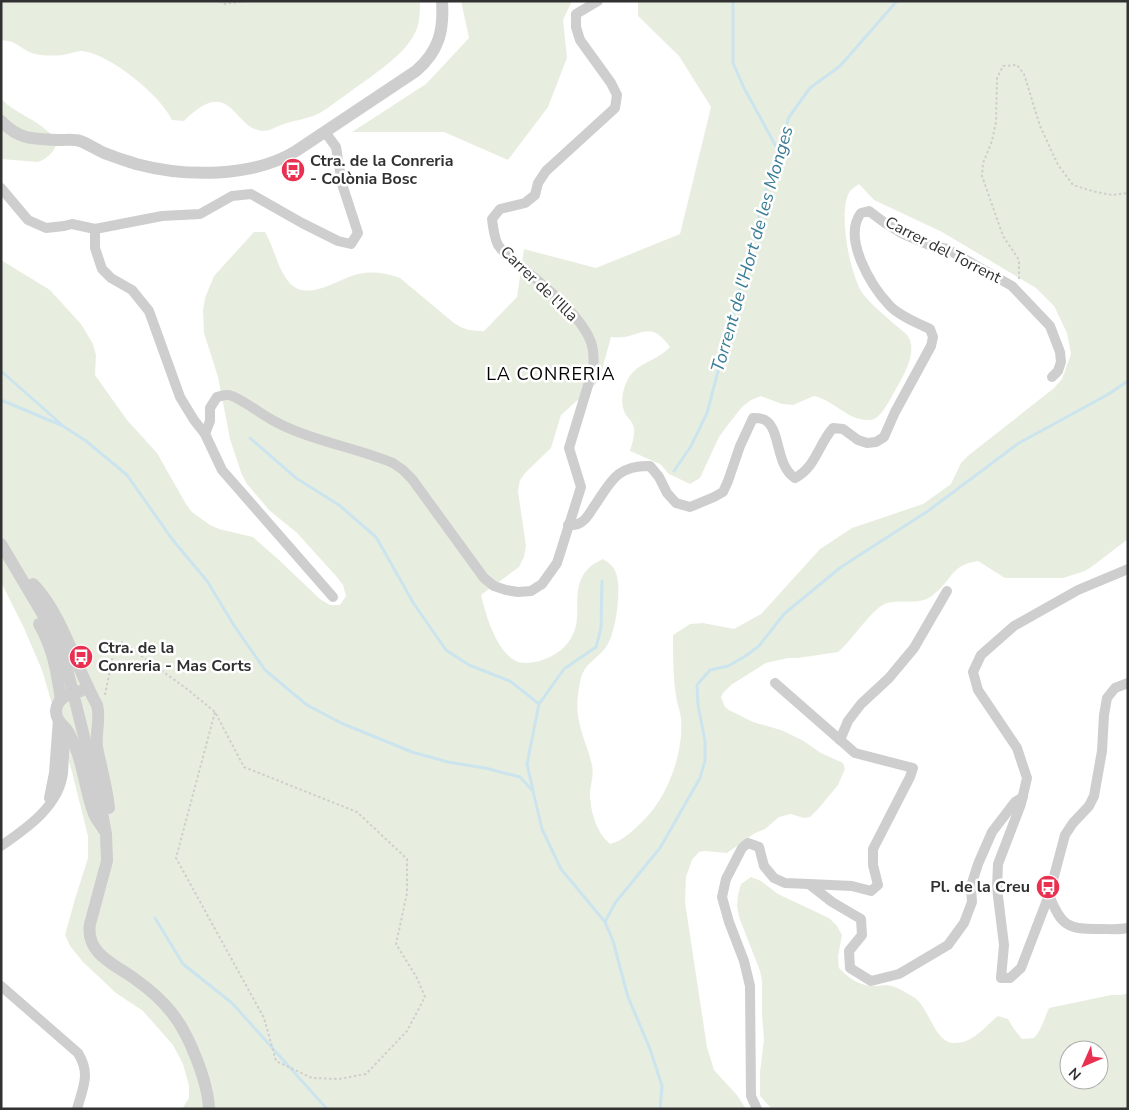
<svg xmlns="http://www.w3.org/2000/svg" width="1129" height="1110" font-family="'Nunito Sans',sans-serif">
<rect width="100%" height="100%" fill="#fff"/>
<g fill="#e8eedf" fill-rule="evenodd">
<path d="M1 1H420C420 12 420 25 414 35 402 58 364 81 343 97 335 102 326 110 318 114 307 119 295 120 284 124 277 126 271 131 263 131 233 130 232 73 184 121L172 120C160 95 110 54 82 51 76 51 69 54 63 55 55 56 40 56 32 53 22 50 13 38 1 41Z"/>
<path d="M461 1H572L563 20 567 58 548 107 508 160 444 132H352L426 84 469 38Z"/>
<path d="M638 1H1128V539L1094 565 1085 571 1063 578H1005L978 561C950 565 952 581 933 595 918 608 897 596 881 606 866 617 853 639 838 652L798 658H788L766 663 731 685 723 693 721 697 725 707 729 710 753 722 781 730 802 740 821 753 843 763 845 769 838 785 819 808 810 817 804 818 791 814 779 817 765 829 755 833 727 853 704 851 699 852 692 860 686 877 685 902 707 1047 714 1070 737 1095 746 1109H182L189 1098V1086L183 1064 173 1045 143 1011 116 993 83 962 70 946 65 935 75 899 88 858V836L72 772 42 670 24 628 1 582V260L50 290 81 324 93 344 96 355 95 375 127 420 157 453 186 504 192 512 210 525 219 529 253 537 279 560 320 599 330 605H340L346 596 343 585 336 576 297 533 269 510 247 484 242 475 230 439 218 377 204 333 203 310 205 298 214 276 254 232H265C274 247 277 267 288 281 306 304 337 279 358 274 373 271 387 273 400 278L454 323C464 330 472 331 484 331L517 297 524 249 596 268 680 234 711 107 679 56 638 16ZM859 184 874 200 942 232 1036 288 1054 306 1067 333 1071 354 1062 379 1054 388 969 455 961 463 951 484 923 504 852 528 820 549 761 614 734 629 703 623 690 624 673 635C673 655 673 676 676 696 677 703 680 711 681 718 684 752 668 796 644 820 633 830 625 840 610 844 596 832 590 811 590 792 591 783 594 774 592 765 589 751 583 739 580 725 576 712 577 696 580 683 583 663 596 661 606 647 616 635 622 587 616 573 614 566 609 563 603 559 592 564 584 570 580 582 574 599 581 618 573 634 567 647 558 654 545 659 537 662 524 665 516 661 496 651 486 615 481 595L519 567 524 557 526 546 518 491 520 480 526 472 551 448 561 415 599 381 611 337C640 341 648 316 670 347 660 358 645 361 634 371 625 379 619 399 624 411 626 417 632 420 634 428 635 434 632 444 630 451L660 464 669 474 690 484 700 478 719 437 727 426 742 407 751 400 761 396 782 404 793 405 814 396C835 401 847 420 868 420 879 421 886 406 891 398 899 383 918 356 909 338 906 332 898 328 893 323 883 314 871 304 863 294 850 275 837 211 850 191 852 189 856 186 859 184Z"/>
<path d="M1 99C18 116 46 122 57 143 54 152 47 159 38 162L1 159Z"/>
<path d="M751 877 761 881 778 894 829 918 837 926 842 935 838 957 839 968C850 979 859 986 876 986 879 986 883 985 887 985 896 986 907 993 915 998 929 1008 935 1042 953 1043 973 1044 984 1027 998 1016L1008 1019 1014 1029 1022 1039 1034 1038C1042 1029 1044 1019 1049 1008L1111 995H1122L1128 993V1109L771 1108 760 1096V1072L764 1039 762 1016V981L760 971 739 917 737 906 738 895 741 884ZM1069 1050H1099V1080H1069Z"/>
</g>
<g fill="none" stroke-linecap="round" stroke-linejoin="round">
<g stroke="#cbe4ee" stroke-width="3">
<path d="M733 1V63L744 88 778 150"/>
<path d="M1 371 61 424"/>
<path d="M1 400 63 426 86 441 127 475 172 539 207 581 235 627 265 670 307 705 341 723 412 752 448 762 485 768 520 777 533 791 542 829 561 869 605 922 613 941 628 997 650 1049 662 1086 660 1109"/>
<path d="M250 438 296 478 339 505 376 537 414 604 446 650 469 665 510 681 539 704 527 764 533 790"/>
<path d="M674 471 691 446 707 413 770 175 789 117 810 88 840 66 897 1"/>
<path d="M539 704 564 669 596 647 601 628 602 581"/>
<path d="M155 918 183 964 232 1003 327 1109"/>
<path d="M605 922 615 903 660 848 700 778 705 761V741L698 705 697 685 710 670 728 666 744 657 759 646 784 614 841 567 928 511 1019 443 1107 395 1128 381"/>
</g>
<g stroke="#cecece" stroke-width="2" stroke-dasharray="2.5 2.5" stroke-linecap="butt">
<path d="M220 1 223 4 247 1"/>
<path d="M1019 279V260L1003 236 982 176 983 163 992 141 996 122 997 78 1003 66 1017 65 1024 74 1040 126 1058 165 1073 185 1092 191 1112 195 1128 193"/>
<path d="M105 695 113 655 122 642 187 689 215 712 244 767 357 812 407 859V893L396 944 417 978 425 997 407 1031 366 1074 339 1079 312 1078 276 1061 264 1018 176 858 215 712"/>
</g>
<g stroke="#cecece" stroke-width="10">
<path d="M1 188 28 220 46 228 64 226 72 224 95 229 162 216 200 214 232 196 251 194 302 223 338 241 351 244 358 233 342 184 336 147 325 132"/>
<path d="M95 229V248L102 269 111 278 132 290 149 311 180 397 194 420 205 434 222 470 333 597"/>
<path d="M205 434 210 421V408L217 397C220 396 224 395 228 395 236 395 264 416 274 421 311 441 354 447 393 463L403 470 412 479 484 578 494 586 506 590 518 592 531 591 542 584 557 563 581 487 569 448 593 369C594 360 594 351 591 342 581 315 545 287 524 269 515 262 504 254 498 245 494 237 493 228 492 219L500 209 525 203 535 195 538 183 546 171 615 108 617 95 611 83 580 40 576 27V14L598 1"/>
<path d="M568 525C572 525 577 525 580 523 585 521 590 513 593 508 610 484 615 465 650 466L659 477 667 493 676 503 690 507 714 497 723 492 728 481 740 446 753 418C757 418 762 418 765 420 781 429 775 465 795 478 816 467 818 445 833 428L843 429 858 440 867 443 876 442 884 437 895 412 931 346 933 337 930 329C917 323 900 316 890 306 871 286 842 238 861 213L869 211 885 223 903 234 929 245 947 249 1012 286 1050 326 1060 352 1061 362 1058 371 1052 377"/>
<path d="M1128 569 1078 590 1014 626 981 655 973 672 978 690 1017 748 1027 778 1021 804 998 864 997 888 1004 945 1001 978H1010L1021 968 1049 895 1065 835 1073 823 1089 806 1094 796 1102 751 1104 715 1107 698 1115 688 1128 683"/>
<path d="M775 683 855 753 913 768 910 777 873 849V865L878 885 871 891 852 886 809 884"/>
<path d="M840 740 848 721 861 704 889 678 914 648 947 591"/>
<path d="M49 798 54 773 58 719"/>
<path d="M1 846C27 828 59 806 63 773 64 758 64 744 67 730"/>
<path d="M1049 895C1061 925 1067 930 1101 929 1110 929 1119 930 1128 928"/>
<path d="M1 986 78 1053C91 1074 83 1087 77 1109"/>
<path d="M757 1109 751 1096 750 986 744 961 729 922 722 897 726 879 742 848 748 843 759 847 764 866 774 878 785 883 809 884 832 902 861 919 862 935 849 951 850 968 871 981 899 974 948 945 964 923 972 902 971 886 978 864 992 832 1015 802 1023 797"/>
</g>
<g stroke="#cecece" stroke-width="12">
<path d="M1 121C20 141 35 139 61 140 67 140 74 139 80 141 89 144 98 151 107 154 117 158 127 161 136 164 185 177 252 178 296 151L416 71C439 51 444 31 442 1"/>
<path d="M1 544 55 635 64 657 99 796 106 834 107 861 90 924C85 954 116 965 135 979 149 989 162 1000 172 1013 189 1034 208 1082 209 1109"/>
<path d="M33 584C63 615 76 668 97 705 101 719 95 733 97 747 101 768 107 787 109 808"/>
<path d="M39 624C53 648 57 673 61 700"/>
<path d="M81 691C70 692 57 698 56 711 56 720 62 724 67 730 70 734 72 740 74 744 84 766 85 791 94 814 96 819 101 825 104 830"/>
</g>
</g>
<defs>
<g id="bus-disc" transform="scale(1.25)"><circle r="9.5" fill="#ea3051" stroke="#fff"/><path d="M-5-6H5V4H4V6H2V4H-2V6H-4V4H-5ZM-3.5-4V0h7V-4ZM-3.5 1.2v1.5H-2V1.2ZM2 1.2v1.5H3.5V1.2Z" fill="#fff"/></g>
</defs>
<g fill-rule="evenodd">
<use href="#bus-disc" x="293" y="170"/>
<use href="#bus-disc" x="81" y="657"/>
<use href="#bus-disc" x="1048" y="887"/>
</g>
<g text-anchor="middle" dominant-baseline="central" stroke-width="5" stroke-linejoin="round" paint-order="stroke">
<g font-size="16" font-weight="bold" fill="#313131" stroke="#fff" text-anchor="start">
<text x="310" y="161">Ctra. de la Conreria<tspan x="310" dy="18">- Colònia Bosc</tspan></text>
<text x="98" y="648">Ctra. de la<tspan x="98" dy="18">Conreria - Mas Corts</tspan></text>
<text x="1030" y="887" text-anchor="end">Pl. de la Creu</text>
</g>
<g font-size="16" fill="#313131" stroke="#fff">
<text transform="translate(943 250) rotate(27)">Carrer del Torrent</text>
<text transform="translate(539 284) rotate(44)">Carrer de l'Illa</text>
</g>
<g font-size="18" font-style="italic" fill="#3b7c96" stroke="#fff">
<text transform="translate(752 249) rotate(-74)">Torrent de l'Hort de les Monges</text>
</g>
<g font-size="18" letter-spacing="1" fill="#000" stroke="#fff">
<text x="551" y="374">LA CONRERIA</text>
</g>
</g>
<rect width="1129" height="1110" fill="none" stroke="#313131" stroke-width="5"/>
<g transform="translate(1084 1065) rotate(225)"><circle r="24" fill="#ffffff" stroke="#adadad"/>
<path d="M0-4L9 19L0 12L-9 19Z" fill="#ea3051"/>
<text y="-8" font-size="14" font-weight="bold" text-anchor="middle" fill="#313131">N</text>
</g>
</svg>
